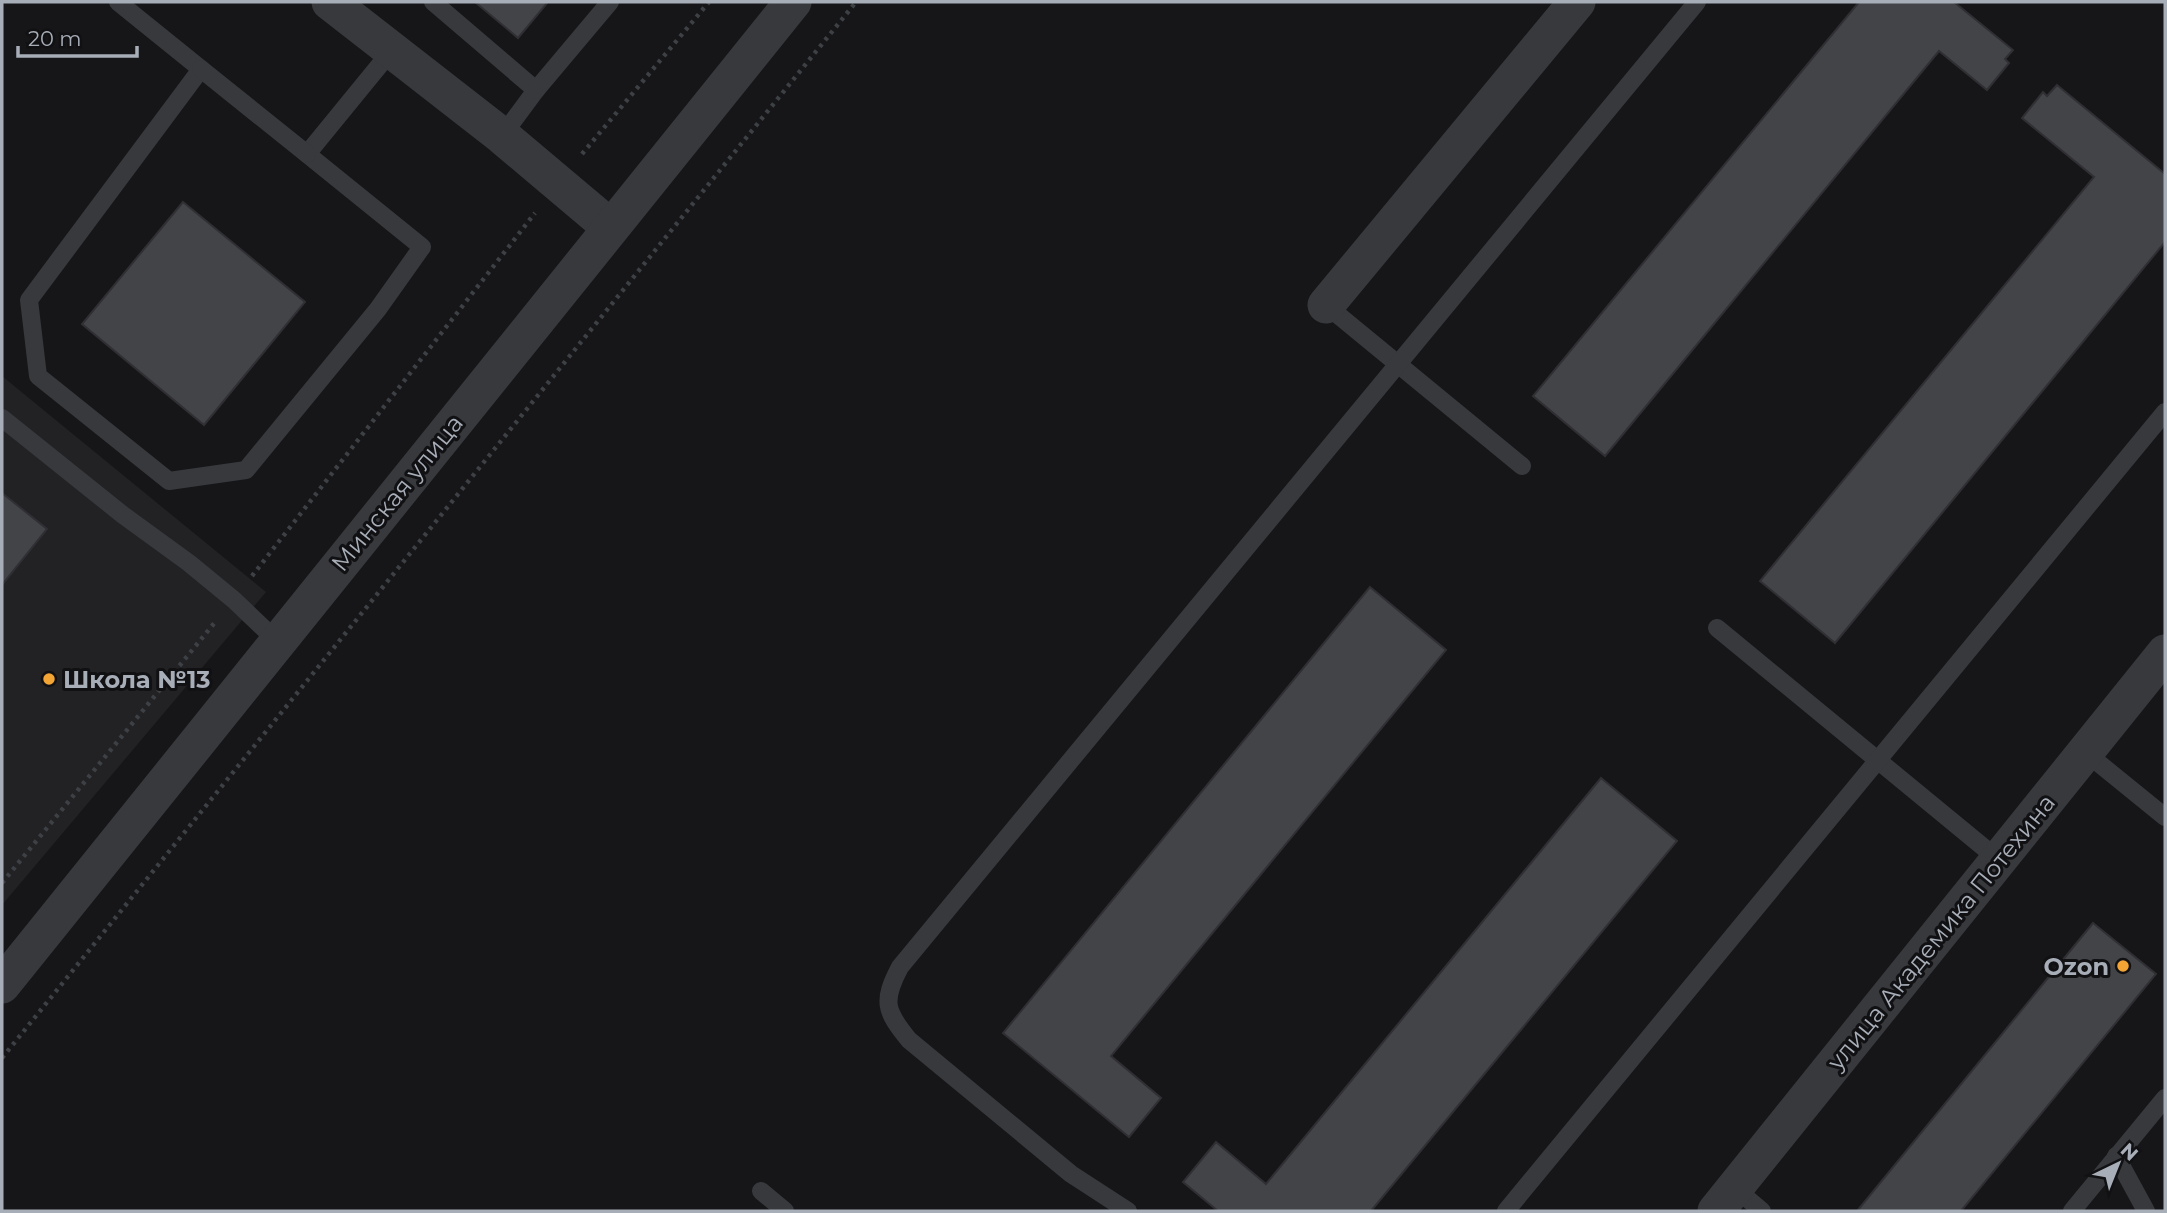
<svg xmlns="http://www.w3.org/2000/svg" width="2167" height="1213" font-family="Montserrat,sans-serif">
<rect width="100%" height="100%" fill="#161618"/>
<path fill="#222225" d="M2 376 266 592 2 905Z"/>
<g fill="#424448" stroke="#303034" stroke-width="2">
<path d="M475 2H548L518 38Z"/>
<path d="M1859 2H1954L2013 50 2005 59 2009 63 1987 90 1939 51 1605 456 1533 396Z"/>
<path d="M2057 85 2165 174V242L1835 643 1760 581 2094 177 2022 118 2043 92 2047 96Z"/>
<path d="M183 202 305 302 204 425 82 324Z"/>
<path d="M2 493 47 529 2 585Z"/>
<path d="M1370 587 1446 650 1111 1056 1161 1098 1129 1137 1003 1033Z"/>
<path d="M1601 778 1677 841 1371 1211H1218L1183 1182 1216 1142 1266 1184Z"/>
<path d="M2093 923 2156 974 1961 1211H1857Z"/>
</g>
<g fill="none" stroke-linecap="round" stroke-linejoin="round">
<g stroke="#3d4044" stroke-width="4.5" stroke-dasharray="3.5 5" stroke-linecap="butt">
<path d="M582 154 709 2"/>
<path d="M252 576 535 213"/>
<path d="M2 883 216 621"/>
<path d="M2 1058 856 2"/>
</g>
<g stroke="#37393d" stroke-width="18">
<path d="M118 2 201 69 29 300 38 376 169 481 246 470 378 309 422 247 307 154 392 50"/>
<path d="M433 2 536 90 502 136"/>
<path d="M201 69 307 154"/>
<path d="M536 90 610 2"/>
<path d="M1326 305 1522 466"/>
<path d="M2 418 123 515 189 563 234 600 277 641"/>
<path d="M1717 628 1999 860"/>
<path d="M2085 752 2165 817"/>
<path d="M2116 1156 2146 1211"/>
<path d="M1735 1188 1762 1211"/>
<path d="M761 1191 785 1211"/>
<path d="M1128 1211 1071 1174 909 1040C885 1011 882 1001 900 967L1697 2"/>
<path d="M1506 1211 2165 412"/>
<path d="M2072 1211 2165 1098"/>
</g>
<g stroke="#37393d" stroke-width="37">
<path d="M330 2 502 136 610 227"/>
<path d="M1326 305 1577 2"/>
<path d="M2 985 793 2"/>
<path d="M1716 1211 2165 653"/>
</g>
</g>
<g fill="#f2a435" stroke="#111113" stroke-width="2.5">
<circle cx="49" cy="679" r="7"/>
<circle cx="2123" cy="966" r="7"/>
</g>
<g text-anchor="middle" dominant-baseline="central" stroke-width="6" stroke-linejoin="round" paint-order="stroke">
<g font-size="24" fill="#a8aeb8" stroke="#111113">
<text transform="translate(397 493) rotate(-51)">Минская улица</text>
<text transform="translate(1941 932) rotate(-51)">улица Академика Потехина</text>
</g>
<g font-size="24" font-weight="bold" fill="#a8aeb8" stroke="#111113" text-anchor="start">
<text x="63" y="679">Школа №13</text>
<text x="2109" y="966" text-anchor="end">Ozon</text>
</g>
</g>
<rect width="2167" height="1213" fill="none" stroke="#a8aeb8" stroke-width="7"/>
<g transform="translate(2118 1164) rotate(43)" stroke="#111113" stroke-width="5" paint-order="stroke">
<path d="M0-5L12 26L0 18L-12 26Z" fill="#a8aeb8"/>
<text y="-10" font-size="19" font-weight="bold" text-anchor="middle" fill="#a8aeb8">N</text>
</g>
<path d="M18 46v10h119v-10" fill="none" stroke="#a8aeb8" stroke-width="3.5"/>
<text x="28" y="46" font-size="21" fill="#a8aeb8" stroke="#111113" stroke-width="5" paint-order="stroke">20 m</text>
</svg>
